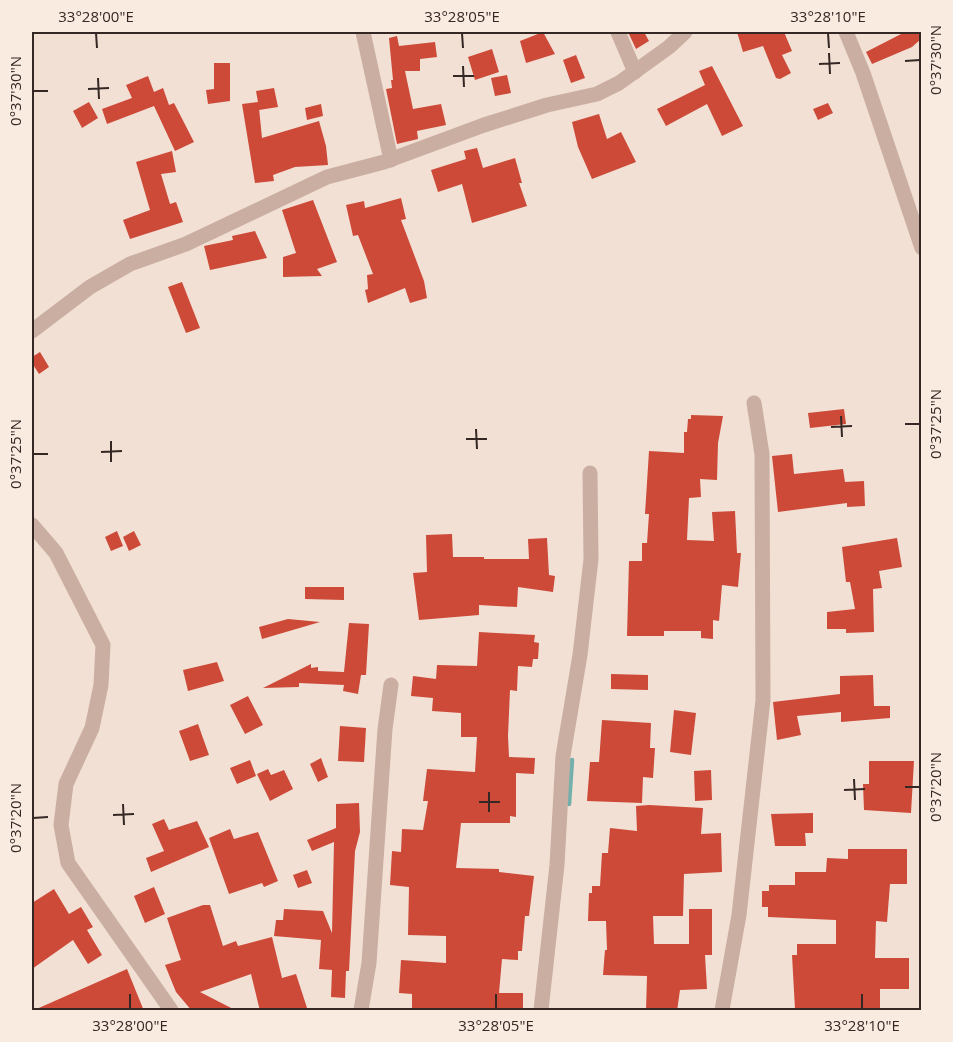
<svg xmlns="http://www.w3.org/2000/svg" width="953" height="1042" font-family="'Open Sans',sans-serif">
<rect width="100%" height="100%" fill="#f2e0d5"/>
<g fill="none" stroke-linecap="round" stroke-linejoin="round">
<path stroke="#73b0ab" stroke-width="4.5" d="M569 804 572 760"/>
</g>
<g fill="#cd4938">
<path d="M543 32 555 54 526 63 520 41Z"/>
<path d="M628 32H644L649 41 636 49Z"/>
<path d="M737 32H784L792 51 782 55 791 73 780 79 776 78 763 46 743 52Z"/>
<path d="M905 32H921V39L912 47 872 64 866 52Z"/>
<path d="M397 36 399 46 435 42 437 57 420 59V71H405L413 109 441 104 446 125 417 131 418 139 397 144 386 89 392 88 391 80H393L389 38Z"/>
<path d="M492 49 499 72 475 80 468 57Z"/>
<path d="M576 55 585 78 571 83 563 60Z"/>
<path d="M214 63H230V101L208 104 206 90 214 89Z"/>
<path d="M712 66 743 126 722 136 707 104 666 126 657 109 705 85 699 71Z"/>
<path d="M507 75 511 93 495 96 491 78Z"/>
<path d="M148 76 154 92 163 88 169 105 174 103 194 142 175 151 154 106 107 124 102 109 132 98 126 85Z"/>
<path d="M274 88 278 107 259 110V108L262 138 319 121 326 146 328 165 295 167 273 175 274 181 255 183 242 104 258 102 256 91Z"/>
<path d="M89 102 98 118 82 128 73 111Z"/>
<path d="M828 103 833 113 818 120 813 109Z"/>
<path d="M321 104 323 116 307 120 305 108Z"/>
<path d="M599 114 607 139 621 132 636 162 592 179 578 147 572 122Z"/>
<path d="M477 148 483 168 515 158 522 183H519L527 206 472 223 462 184 438 192 431 170 466 159 464 151Z"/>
<path d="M172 151 176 172 161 174 170 204 176 202 183 222 130 239 123 220 150 210 136 162Z"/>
<path d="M401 198 406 219 401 220 424 281 427 298 410 303 405 288 368 303 365 290 368 289 367 275 373 274 358 235 353 236 346 205 364 201 365 208Z"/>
<path d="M313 200 337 262 317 269 322 276 283 277V257L296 253 282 210Z"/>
<path d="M255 231 267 258 210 270 204 246 233 240 232 236Z"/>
<path d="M182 282 200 328 186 333 168 287Z"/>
<path d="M40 352 49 367 39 374 32 363V357Z"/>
<path d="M844 409 846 424 810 428 808 413Z"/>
<path d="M691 415 723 416 718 443 717 480 700 479 701 497 689 498 687 540 714 541 712 512 735 511 737 553H741L738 587 722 585 719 621 713 620V639L701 638V631H664V636H627L629 561H642V543H647L649 514H645L649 451 684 453V432H687L688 419H691Z"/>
<path d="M792 454 794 474 843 469 845 482 864 481 865 506 847 507V503L778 512 772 456Z"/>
<path d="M117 531 123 546 111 551 105 537Z"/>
<path d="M134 531 141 545 129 551 123 537Z"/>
<path d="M452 534 453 557H484V559H529L528 539 547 538 549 575 555 576 553 592 518 587 517 607 479 605V615L419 620 413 573 427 572 426 535Z"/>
<path d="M897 538 902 567 879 571 882 588 873 589 874 632 846 633V629H827V612L855 609 850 582H846L842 547Z"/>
<path d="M305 587H344V600L305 599Z"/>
<path d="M288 619 320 622 262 639 259 627Z"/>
<path d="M349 623 369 624 366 675H361L358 694 343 691 344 685 299 683V687L263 688 311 664V668L318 667V671L344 672Z"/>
<path d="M479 632 535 635 534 642 539 643 538 659H533L532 667 518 666 517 691 510 690 508 736 509 757 535 758 534 774 516 773V817L510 816V823H461L456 868 499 869V872L534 876 529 916H525L522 951H518V960L502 959 499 993H523V1011L412 1008V994L399 993 401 960 446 963V936L408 935 409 887 390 885 392 851 401 852 402 829 423 830 428 801H423L427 769 475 772 477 737H461V713L432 711 433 698 411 696 413 676 436 679 437 665 477 666Z"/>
<path d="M217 662 224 681 188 691 183 670Z"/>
<path d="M611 674 648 675V690L611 689Z"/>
<path d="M873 675 874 706H890V718L841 722V712L797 716 801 735 777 740 773 702 840 694V676Z"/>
<path d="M248 696 263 725 245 734 230 705Z"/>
<path d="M674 710 696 713 691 755 670 752Z"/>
<path d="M602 720 651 723 650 748H655L653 778 643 777 642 803 587 801 590 762H599Z"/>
<path d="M198 724 209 755 190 761 179 731Z"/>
<path d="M340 726 366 728 364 762 338 761Z"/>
<path d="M321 758 328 777 318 782 310 764Z"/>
<path d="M250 760 256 776 237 784 230 768Z"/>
<path d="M869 761H914L911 813 864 810 863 784H869Z"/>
<path d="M268 769 271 775 284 770 293 789 270 801 257 774Z"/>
<path d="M711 770 712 800 695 801 694 771Z"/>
<path d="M359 803 360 832 355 851 349 971H346L345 998 331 997 332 970 319 969 321 940 274 936 276 920H283L284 909 323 911 332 933 334 842 312 851 307 840 336 828V804Z"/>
<path d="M649 805 703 808 701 834 721 833 722 872 684 874 683 916H653L654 944H689V909H712V955H705L707 989 680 990 677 1011H646L647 976 603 975 605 950H607L606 921H588L589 893H592V886H600L602 853H608L610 828 637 831 636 806Z"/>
<path d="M813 813V833H805L806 846H775L771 814Z"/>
<path d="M164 819 169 830 197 821 209 847 151 872 146 858 164 851 152 824Z"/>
<path d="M230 829 234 839 258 832 278 881 264 887 262 883 229 894 209 838Z"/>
<path d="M848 849H907V884H890L887 922 876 921 875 958H909V989H880V1009H795L792 955H797V944H836V920L768 917V907H762V891H769V885H795V872H826L827 858 848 859Z"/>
<path d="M307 870 312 883 298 888 293 875Z"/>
<path d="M154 887 165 914 145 923 134 896Z"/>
<path d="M54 889 69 914 81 907 93 927 87 930 102 955 88 964 73 940 32 969V903Z"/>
<path d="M203 905H210L223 946 236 941 238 946 272 937 282 978 296 974 308 1011H260L251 974 200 992 237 1011H192L176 992 165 965 181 960 167 918Z"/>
<path d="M127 969 144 1011H32Z"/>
</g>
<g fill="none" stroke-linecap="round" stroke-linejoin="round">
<g stroke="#caaea1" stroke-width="15">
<path d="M363 32 391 160"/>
<path d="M618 32 635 72"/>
<path d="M846 32 863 73 922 248"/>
<path d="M32 331 90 287 130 264 186 244 327 177 384 162 484 125 547 105 597 94 619 83 669 47 685 32"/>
<path d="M32 525 56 553 103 645 101 685 92 728 66 784 61 825 68 863 171 1010"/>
<path d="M361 1010 369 963 385 729 391 685"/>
<path d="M541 1010 557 865 563 756 580 655 591 559 590 473"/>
<path d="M722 1010 739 915 763 700 762 454 754 403"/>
</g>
</g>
<path fill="none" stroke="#342724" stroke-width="2" d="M96 33 97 48M462 33 463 48M828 33 829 48M829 53 830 74M905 61 920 60M819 64 840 63M463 66 464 87M453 76H474M98 78 99 99M88 89 109 88M33 91H48M841 416 842 437M905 424H920M831 427 852 426M476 429 477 449M466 439H487M111 441V462M101 452 122 451M33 454H48M854 779 855 800M905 787H920M844 790 865 789M489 792V812M479 802H500M123 804 124 825M113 815 134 814M33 818 48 817M130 994V1009M496 994V1009M862 994V1009"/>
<rect width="953" height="1042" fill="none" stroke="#faebe1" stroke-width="66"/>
<rect x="33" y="33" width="887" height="976" fill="none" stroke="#342724" stroke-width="2"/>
<g font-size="15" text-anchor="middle" fill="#342724">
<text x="96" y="22">33°28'00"E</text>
<text x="462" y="22">33°28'05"E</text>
<text x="828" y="22">33°28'10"E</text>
<text transform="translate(936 60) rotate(-90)" y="5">0°37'30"N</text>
<text transform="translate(16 91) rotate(-90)" y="5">0°37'30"N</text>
<text transform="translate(936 424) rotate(-90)" y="5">0°37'25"N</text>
<text transform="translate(16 454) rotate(-90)" y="5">0°37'25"N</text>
<text transform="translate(936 787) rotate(-90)" y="5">0°37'20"N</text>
<text transform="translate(16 818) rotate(-90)" y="5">0°37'20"N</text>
<text x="130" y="1031">33°28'00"E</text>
<text x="496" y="1031">33°28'05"E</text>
<text x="862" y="1031">33°28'10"E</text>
</g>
</svg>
